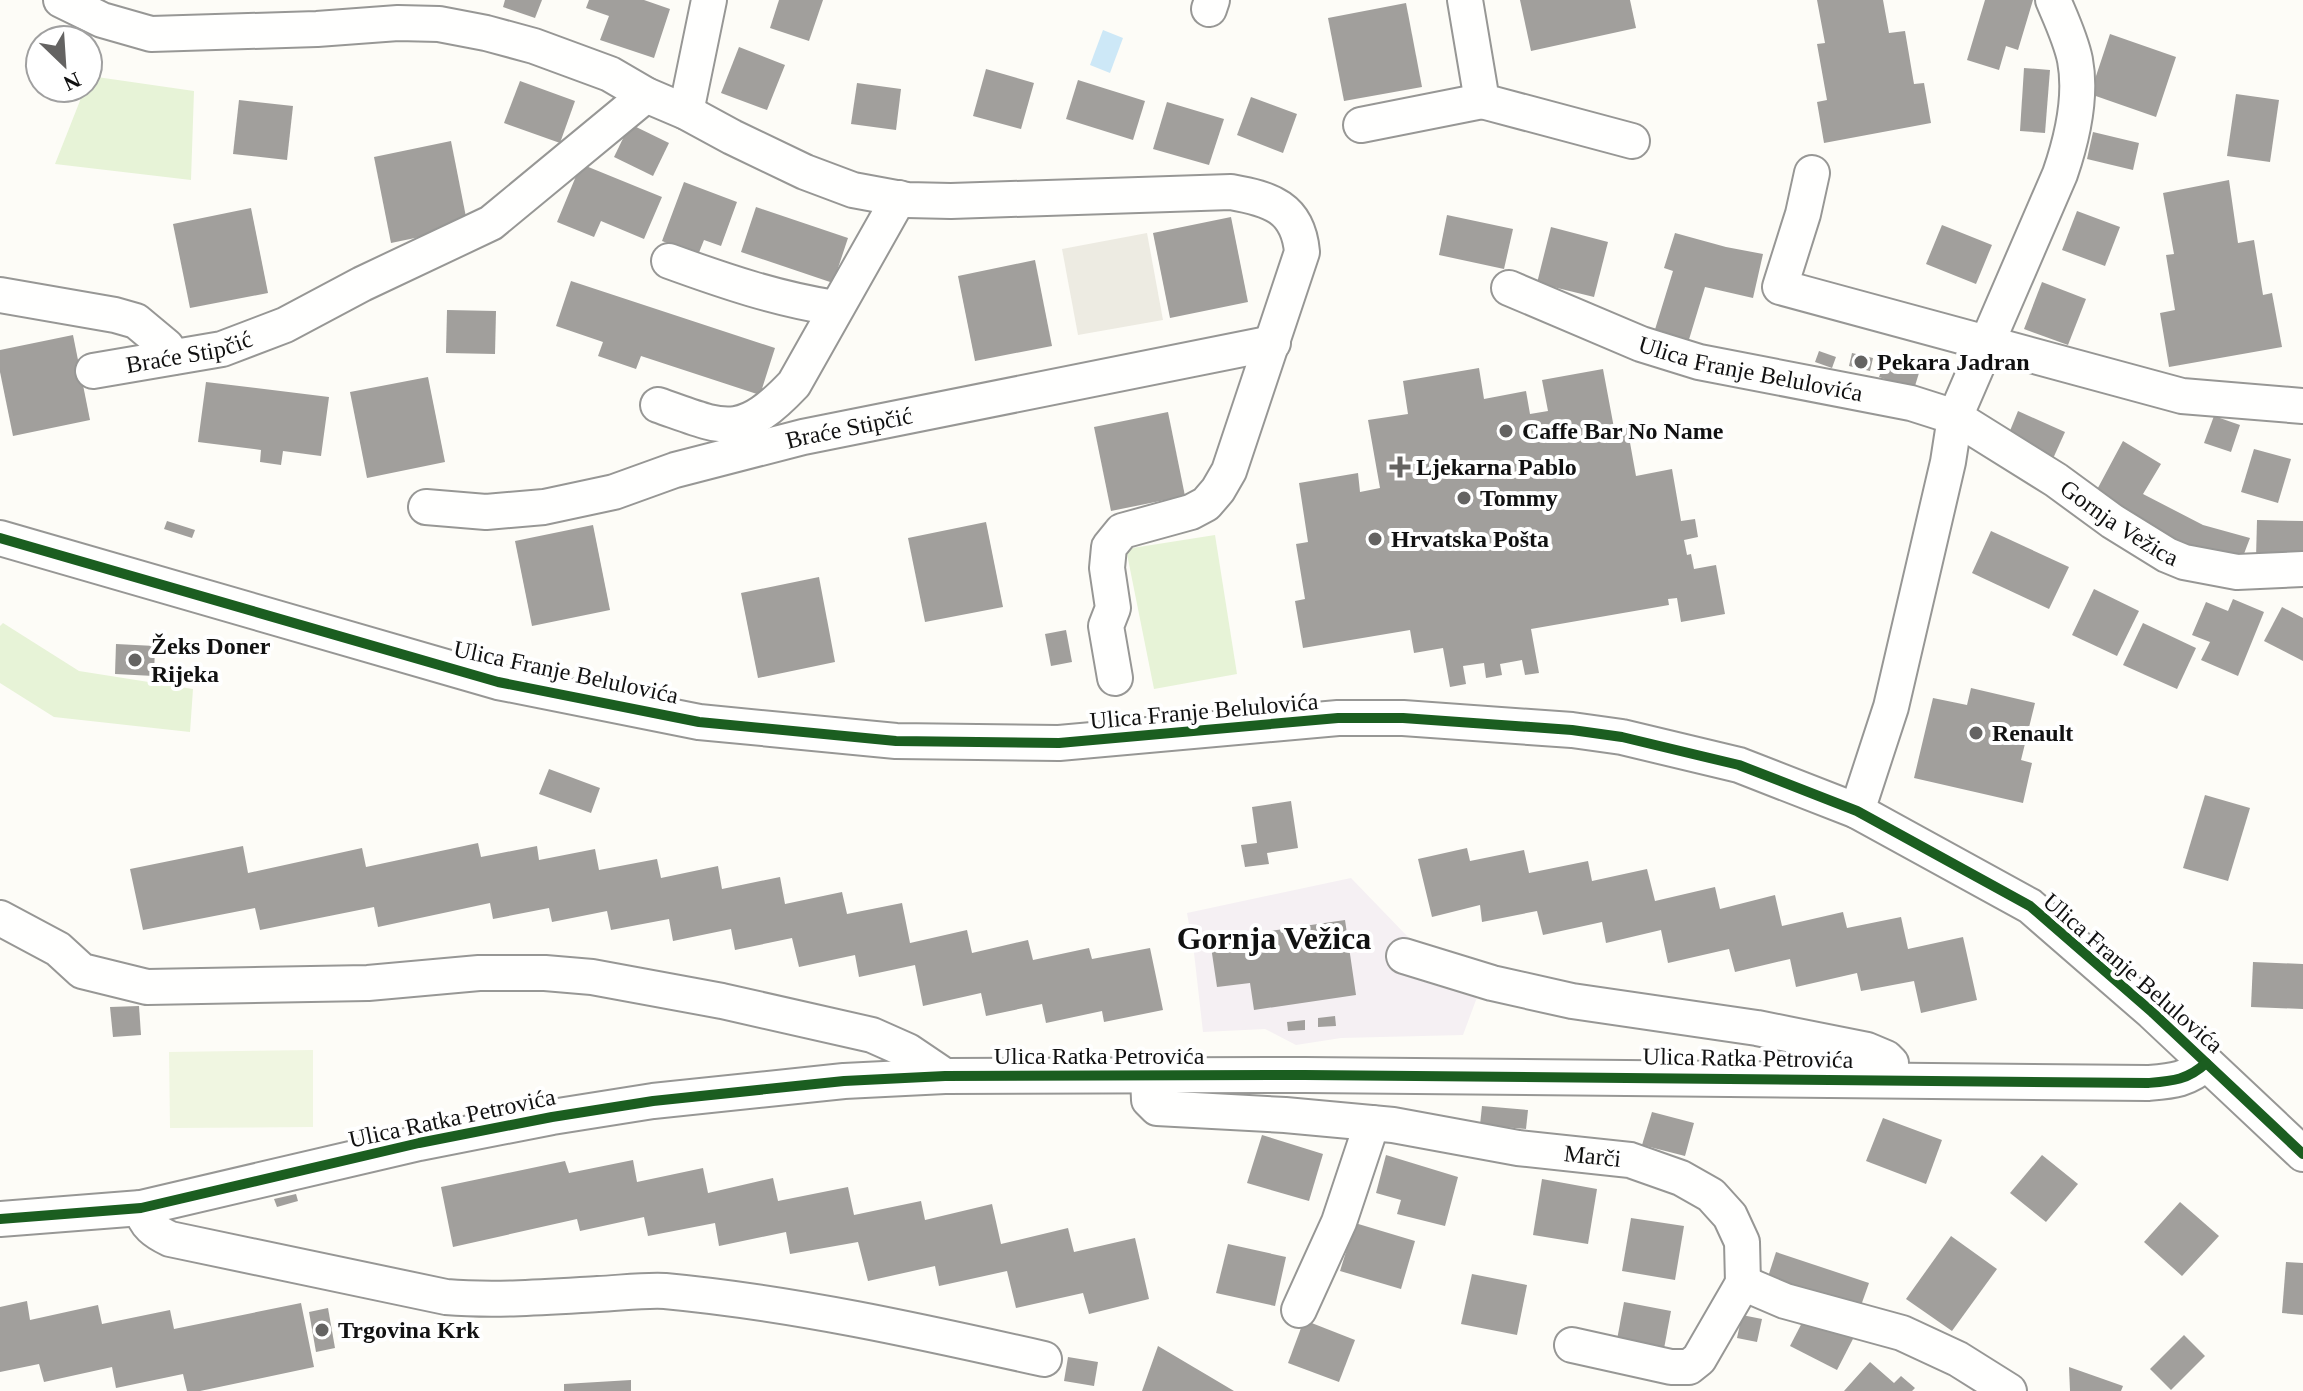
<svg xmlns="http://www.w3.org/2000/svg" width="2303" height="1391" font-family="'Times New Roman',serif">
<rect width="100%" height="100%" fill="#fdfcf7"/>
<path fill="#f5f0f3" d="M1351 878 1409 938 1401 968 1479 992 1463 1035 1341 1038 1296 1045 1265 1029 1203 1032 1194 953 1187 913Z"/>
<g fill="#e7f3d7">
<path d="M90 76 194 91 191 180 55 164 85 88H88Z"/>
<path d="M1215 535 1237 674 1154 689 1126 549Z"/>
<path d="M3 623 79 671 193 689 190 732 54 717 0 683V626Z"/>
</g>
<path fill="#f0f6e1" d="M313 1050V1127L170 1128 169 1052Z"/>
<path fill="#edebe2" d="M1147 233 1163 320 1078 335 1062 249Z"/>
<path fill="#cde8f7" d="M1103 30 1123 38 1110 73 1090 65Z"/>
<g fill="#a19f9c">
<path d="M505 0H542L535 18 503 7Z"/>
<path d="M589 0H644L670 9 654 58 600 40 609 16 586 8Z"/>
<path d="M779 0H823L809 41 770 28Z"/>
<path d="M1520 0H1630L1636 28 1531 51Z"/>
<path d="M1817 0H1883L1889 33 1905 31 1914 84 1924 83 1931 123 1824 143 1817 102 1827 100 1817 44 1825 43Z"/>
<path d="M1985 0H2033L2018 50 2006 46 1999 70 1967 60Z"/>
<path d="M1406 3 1422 87 1344 101 1328 18Z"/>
<path d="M2110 34 2176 57 2156 117 2090 94Z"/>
<path d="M739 47 785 65 767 110 721 93Z"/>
<path d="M2024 68 2050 70 2045 133 2020 131Z"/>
<path d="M986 69 1034 83 1021 129 973 116Z"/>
<path d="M1078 80 1145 101 1133 140 1066 119Z"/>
<path d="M520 81 575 101 560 143 504 123Z"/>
<path d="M857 83 901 89 896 130 851 124Z"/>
<path d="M2236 94 2279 100 2270 162 2227 156Z"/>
<path d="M1251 97 1297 114 1283 153 1237 135Z"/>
<path d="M239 100 293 106 287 160 233 154Z"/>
<path d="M1167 102 1224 119 1209 165 1153 149Z"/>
<path d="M630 124 669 143 653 176 614 157Z"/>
<path d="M2093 132 2139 143 2133 170 2087 159Z"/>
<path d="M451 141 468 227 391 243 374 157Z"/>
<path d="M581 164 662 197 644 239 601 221 594 237 557 222Z"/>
<path d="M2229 180 2238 243 2254 240 2263 295 2272 293 2282 347 2169 367 2160 313 2175 310 2166 255 2174 254 2163 193Z"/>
<path d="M684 182 737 202 721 246 704 240 698 255 662 241Z"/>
<path d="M756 207 848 238 833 283 741 252Z"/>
<path d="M251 208 268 293 190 308 173 224Z"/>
<path d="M2077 211 2120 227 2105 266 2062 250Z"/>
<path d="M1447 215 1513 229 1504 269 1439 255Z"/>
<path d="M1231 217 1248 302 1170 318 1153 233Z"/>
<path d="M1942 225 1992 245 1976 284 1926 264Z"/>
<path d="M1551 227 1608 242 1594 297 1537 283Z"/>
<path d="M1675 233 1726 247 1763 254 1753 298 1705 287 1687 346 1653 336 1673 271 1664 268Z"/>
<path d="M1035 260 1052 346 975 361 958 276Z"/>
<path d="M571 281 775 348 760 395 641 356 636 369 598 356 603 342 556 326Z"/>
<path d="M2042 282 2086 299 2068 345 2024 329Z"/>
<path d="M447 310 496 311 495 354 446 353Z"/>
<path d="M73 335 90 420 13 436 0 372V350Z"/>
<path d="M1819 351 1836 357 1832 368 1815 362Z"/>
<path d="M1852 353 1873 358 1870 371 1849 366Z"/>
<path d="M1885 361 1919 373 1914 389 1879 377Z"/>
<path d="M1479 368 1484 399 1526 391 1530 414 1548 411 1542 380 1603 369 1614 428 1627 426 1636 476 1672 469 1681 521 1695 519 1698 537 1684 540 1687 555 1691 554 1694 569 1716 565 1725 614 1681 622 1677 598 1668 599 1669 605 1531 629 1539 673 1525 675 1522 660 1500 664 1502 675 1486 678 1484 663 1463 666 1466 684 1450 687 1443 648 1414 653 1410 630 1303 648 1295 601 1305 599 1296 544 1308 542 1299 483 1358 473 1360 492 1380 488 1368 420 1408 414 1403 381Z"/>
<path d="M428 377 445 462 367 478 350 392Z"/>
<path d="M206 382 329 397 321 456 283 451 281 465 260 462 261 450 198 442Z"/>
<path d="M2018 411 2065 432 2051 463 2005 443Z"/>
<path d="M1168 412 1185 496 1111 511 1094 427Z"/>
<path d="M2214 416 2240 425 2231 452 2204 443Z"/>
<path d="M2123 441 2161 464 2143 494 2203 525 2250 538 2239 567 2187 557 2092 499Z"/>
<path d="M2254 449 2291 459 2278 503 2241 492Z"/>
<path d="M2257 520 2303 521V559L2256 558Z"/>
<path d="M167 521 195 530 192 538 164 529Z"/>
<path d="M986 522 1003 607 925 622 908 538Z"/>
<path d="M593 525 610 610 532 626 515 541Z"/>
<path d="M1991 531 2069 567 2049 609 1972 573Z"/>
<path d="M819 577 835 662 758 678 741 593Z"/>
<path d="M2094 589 2139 611 2117 656 2072 635Z"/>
<path d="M2233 599 2264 612 2238 676 2201 660 2210 642 2192 635 2206 602 2228 611Z"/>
<path d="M2282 607 2303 618V661L2264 641Z"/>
<path d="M2143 623 2196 648 2177 689 2123 665Z"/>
<path d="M1066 630 1072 662 1051 666 1045 634Z"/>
<path d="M116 644 155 646 154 676 115 674Z"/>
<path d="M1971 688 2035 703 2021 760 2032 763 2023 803 1914 778 1933 698 1967 705Z"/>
<path d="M549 769 600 788 591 813 539 794Z"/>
<path d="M2205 795 2250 808 2228 881 2183 868Z"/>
<path d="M1291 801 1298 848 1267 853 1269 864 1245 867 1241 845 1257 843 1252 807Z"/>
<path d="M478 843 481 857 537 846 539 860 595 849 599 870 657 859 661 878 718 866 722 889 780 877 785 904 842 892 847 914 902 903 910 943 967 930 972 953 1028 940 1033 960 1089 948 1092 959 1150 948 1163 1010 1104 1022 1102 1011 1046 1023 1042 1004 986 1016 981 993 923 1006 915 965 859 977 855 955 799 967 792 938 735 950 731 929 673 941 669 919 611 930 607 911 552 922 549 908 493 919 490 903 378 927 374 907 260 930 255 908 143 930 130 869 243 846 248 873 362 848 366 867Z"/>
<path d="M1467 848 1470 861 1524 850 1529 873 1588 861 1592 881 1647 869 1655 901 1715 887 1720 909 1775 895 1782 926 1843 912 1847 928 1901 917 1908 949 1963 937 1977 1000 1921 1013 1914 981 1861 991 1857 973 1796 987 1790 959 1735 972 1729 949 1668 963 1661 930 1606 943 1602 922 1543 935 1537 911 1482 922 1480 905 1432 917 1418 859Z"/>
<path d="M1345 920 1356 995 1254 1010 1250 983 1217 987 1210 940Z"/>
<path d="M2253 962 2303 964V1009L2251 1007Z"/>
<path d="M139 1006 141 1035 113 1037 110 1007Z"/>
<path d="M1335 1016 1336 1026 1318 1027V1018Z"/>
<path d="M1305 1020V1030L1288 1031 1287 1022Z"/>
<path d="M1482 1106 1528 1110 1526 1129 1480 1125Z"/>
<path d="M1652 1112 1694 1123 1685 1156 1642 1145Z"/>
<path d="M1883 1118 1942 1140 1926 1184 1866 1161Z"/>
<path d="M1262 1135 1323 1154 1309 1201 1247 1183Z"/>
<path d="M1386 1155 1458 1177 1445 1226 1397 1214 1401 1200 1376 1193Z"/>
<path d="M2042 1155 2078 1184 2046 1222 2010 1193Z"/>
<path d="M633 1160 637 1182 703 1168 708 1193 773 1178 778 1201 848 1187 854 1215 921 1201 925 1220 992 1204 1001 1244 1068 1228 1074 1252 1135 1238 1149 1299 1089 1314 1083 1293 1016 1308 1007 1271 939 1286 935 1266 868 1281 858 1242 790 1254 786 1232 719 1246 715 1223 648 1236 644 1217 580 1231 577 1219 453 1247 441 1187 565 1161 569 1173Z"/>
<path d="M1542 1179 1597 1189 1588 1244 1533 1235Z"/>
<path d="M296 1194 298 1201 277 1207 274 1199Z"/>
<path d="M2180 1202 2219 1236 2182 1276 2144 1242Z"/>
<path d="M1631 1218 1684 1226 1675 1280 1622 1271Z"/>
<path d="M1355 1223 1415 1241 1401 1289 1340 1271Z"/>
<path d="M1951 1236 1997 1269 1952 1331 1906 1299Z"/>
<path d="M1228 1244 1286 1257 1275 1306 1216 1293Z"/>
<path d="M1776 1252 1869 1283 1858 1314 1766 1283Z"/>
<path d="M2286 1262 2303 1263V1315L2282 1313Z"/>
<path d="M1472 1274 1527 1285 1517 1335 1461 1324Z"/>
<path d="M27 1301 30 1320 98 1305 102 1324 170 1310 174 1329 301 1303 314 1367 200 1391H187L183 1374 116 1388 112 1367 44 1382 39 1364 0 1372V1307Z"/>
<path d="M1624 1302 1671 1311 1663 1354 1616 1345Z"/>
<path d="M328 1308 335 1348 316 1352 309 1312Z"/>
<path d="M1742 1315 1762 1319 1757 1342 1737 1338Z"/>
<path d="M1806 1315 1855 1335 1837 1370 1790 1346Z"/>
<path d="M1304 1320 1355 1340 1339 1382 1288 1363Z"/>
<path d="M2184 1335 2205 1356 2171 1390 2150 1369Z"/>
<path d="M1158 1346 1234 1391H1142Z"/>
<path d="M1068 1357 1098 1362 1094 1386 1064 1381Z"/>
<path d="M1870 1362 1894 1383 1901 1376 1915 1388 1912 1391H1844Z"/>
<path d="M2069 1367 2123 1386 2121 1391H2070Z"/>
<path d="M631 1380V1391H564V1384Z"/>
</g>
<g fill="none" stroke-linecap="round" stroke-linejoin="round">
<g stroke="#979795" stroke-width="38">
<g id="street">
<path d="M61 0 102 20 151 34 317 29 398 23 439 24 486 33 534 46 610 74 646 95 686 112 732 137 805 172 853 190 907 200 951 201 1231 192C1270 199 1298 207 1302 252L1229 471 1218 490 1206 504 1191 512 1122 531 1109 547 1107 568 1113 608 1106 626 1115 678"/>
<path d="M1465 0 1482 101 1632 141"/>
<path d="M1209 9 1212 0"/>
<path d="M686 112 709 0"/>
<path d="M1361 125 1482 101"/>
<path d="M1812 173 1803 214 1780 287 2182 396 2303 406"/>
<path d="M669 261C724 281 777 299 835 308"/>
<path id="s1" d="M1509 288 1641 344 1699 362 1911 403 1955 417 2056 480 2112 521 2167 555 2184 562 2237 572 2303 569"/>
<path d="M0 295 115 315 136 321 166 346 173 357"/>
<path id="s2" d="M93 371 222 349 285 325 362 284 491 223 646 95"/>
<path d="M658 405C724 428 740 441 794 384L899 198"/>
<path id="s3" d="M426 507 486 512 544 507 614 492 675 470 803 437 1273 343"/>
<path d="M0 538 498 682 699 722 896 741 1059 743 1338 718H1403L1572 730 1622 737 1739 765 1857 811 2030 906 2152 1012 2303 1154"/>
<path d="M1857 811 1891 707 1948 462 1955 417 2060 174C2072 139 2082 97 2075 60 2071 40 2061 19 2053 0"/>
<path d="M0 918 58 949 82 971 147 987 368 983 479 973H545L592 977 722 1001 872 1035 908 1051 945 1076"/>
<path d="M1404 956 1492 983 1572 1001 1757 1028 1867 1050 1886 1058 1891 1063V1080"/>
<path id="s4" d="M1148 1076 1149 1100 1157 1108 1285 1115 1393 1125 1518 1148 1630 1160 1681 1178 1711 1195 1730 1216 1742 1242 1743 1283"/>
<path d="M141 1208C145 1225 155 1232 170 1239L446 1297C496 1301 547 1297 598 1294 620 1293 643 1290 665 1291 793 1303 919 1331 1044 1359"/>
<path d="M0 1219 141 1208 419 1143 552 1117 653 1101 844 1081 945 1076 1305 1075 2148 1083C2172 1081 2188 1080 2206 1063"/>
<path d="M1299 1310 1339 1222 1372 1123"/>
<path d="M1572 1345 1671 1367H1689L1699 1359 1743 1283 1785 1301 1902 1333 1958 1359 2009 1391"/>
</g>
</g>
<use href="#street" stroke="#fffffe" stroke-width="34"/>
<g stroke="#fff" stroke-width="15">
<g id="cycleway">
<path d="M0 538 498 682 699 722 896 741 1059 743 1338 718H1403L1572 730 1622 737 1739 765 1857 811 2030 906 2152 1012 2303 1154"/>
<path d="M0 1219 141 1208 419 1143 552 1117 653 1101 844 1081 945 1076 1305 1075 2148 1083C2172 1081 2188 1080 2206 1063"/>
</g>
</g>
<use href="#cycleway" stroke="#1b5e20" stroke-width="10"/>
</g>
<g fill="#646362" stroke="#fff" stroke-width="3">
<circle cx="1861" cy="362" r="8"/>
<circle cx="1506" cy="431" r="8"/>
<path d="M1396 455h8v8h8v8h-8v8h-8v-8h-8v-8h8z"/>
<circle cx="1464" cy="498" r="8"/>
<circle cx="1375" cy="539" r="8"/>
<circle cx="135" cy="660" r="8"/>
<circle cx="1976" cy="733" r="8"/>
<circle cx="322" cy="1330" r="8"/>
</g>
<g text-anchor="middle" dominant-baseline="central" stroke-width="8" stroke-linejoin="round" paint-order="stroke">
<g font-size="24" fill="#111" stroke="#fff">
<text stroke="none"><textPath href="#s2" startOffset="98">Braće Stipčić</textPath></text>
<text stroke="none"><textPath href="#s1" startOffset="256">Ulica Franje Belulovića</textPath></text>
<text stroke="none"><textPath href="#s3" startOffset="434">Braće Stipčić</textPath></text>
<text stroke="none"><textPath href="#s1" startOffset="662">Gornja Vežica</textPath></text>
<text transform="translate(566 672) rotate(12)">Ulica Franje Belulovića</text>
<text transform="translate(1204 711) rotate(-5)">Ulica Franje Belulovića</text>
<text transform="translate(2133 973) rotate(41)">Ulica Franje Belulovića</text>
<text x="1099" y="1056">Ulica Ratka Petrovića</text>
<text transform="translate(1748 1058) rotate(1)">Ulica Ratka Petrovića</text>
<text transform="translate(452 1118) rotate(-12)">Ulica Ratka Petrovića</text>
<text stroke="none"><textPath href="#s4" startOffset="474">Marči</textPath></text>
</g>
<g font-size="24" font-weight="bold" fill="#111" stroke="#fff" text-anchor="start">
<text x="1877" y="362">Pekara Jadran</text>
<text x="1522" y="431">Caffe Bar No Name</text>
<text x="1416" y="467">Ljekarna Pablo</text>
<text x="1480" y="498">Tommy</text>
<text x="1391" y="539">Hrvatska Pošta</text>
<text x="151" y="646">Žeks Doner<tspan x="151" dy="28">Rijeka</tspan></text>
<text x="1992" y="733">Renault</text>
<text x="338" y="1330">Trgovina Krk</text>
</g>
<g font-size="32" font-weight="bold" fill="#111" stroke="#fff">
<text x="1274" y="938">Gornja Vežica</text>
</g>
</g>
<g transform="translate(64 64) rotate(155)"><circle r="38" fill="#ffffff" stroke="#a0a0a0" stroke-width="2"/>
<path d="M0-6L14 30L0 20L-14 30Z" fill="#646362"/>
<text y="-12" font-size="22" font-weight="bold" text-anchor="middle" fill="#111111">N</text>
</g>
</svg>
